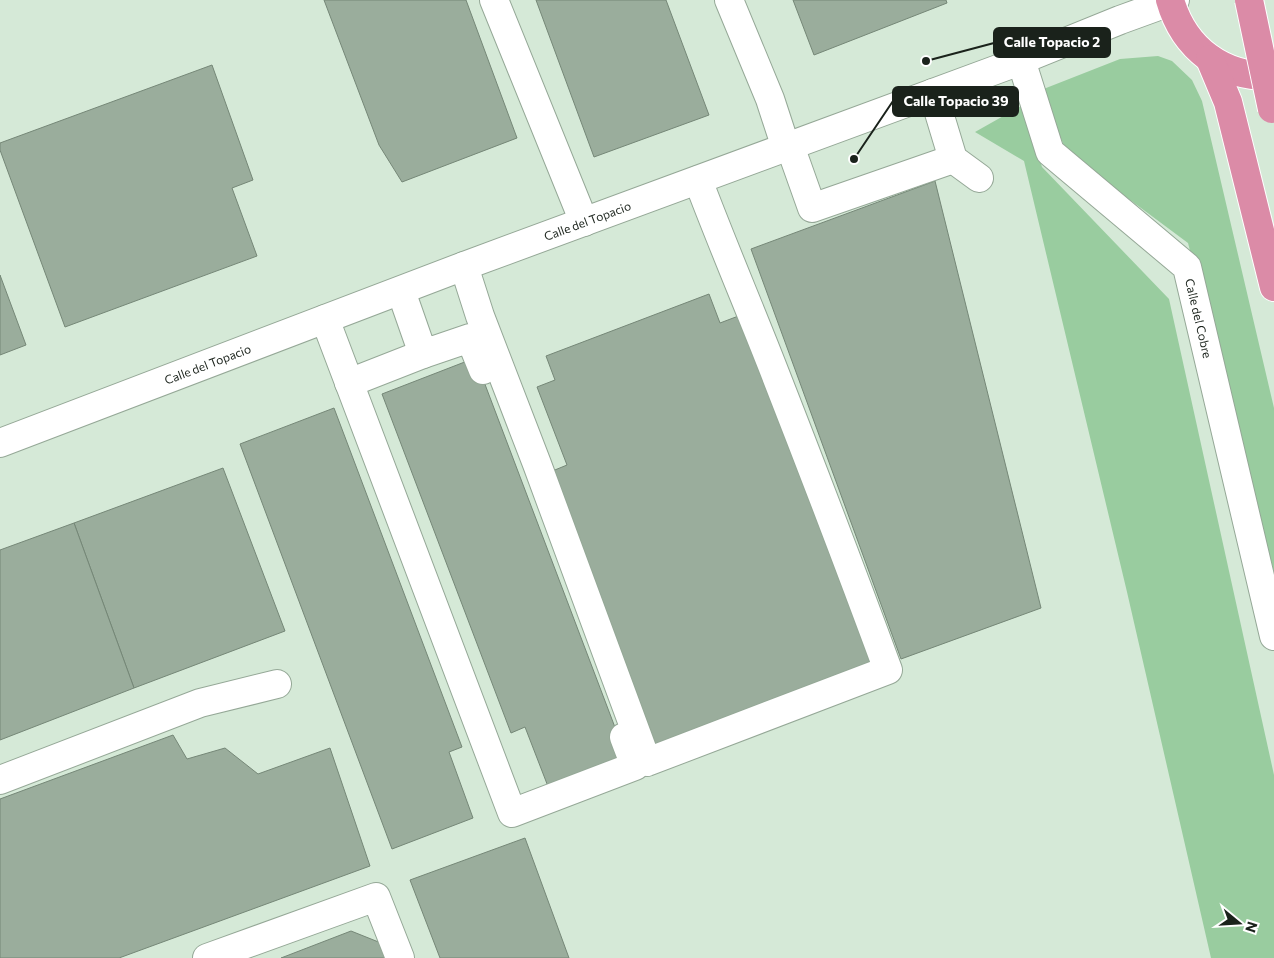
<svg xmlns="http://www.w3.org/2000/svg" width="1274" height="958" font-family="Commissioner,sans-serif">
<rect width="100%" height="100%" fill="#d5e9d7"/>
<g fill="#99cc9f">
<path d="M1158 56 1172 61 1192 80 1202 101 1274 408V572L1188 243 1067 153 1041 90 1120 59Z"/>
<path d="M1023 105 1042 167 1169 299 1274 775V958H1211L1127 592 1024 161 975 132Z"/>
</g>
<g fill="#9aad9c" stroke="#758777">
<path d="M324 0H466L517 138 402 182 379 145Z"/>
<path d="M536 0H666L709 115 594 157Z"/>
<path d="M793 0H946L947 3 814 55Z"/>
<path d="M212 65 253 180 232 188 257 256 65 327 0 150V143Z"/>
<path d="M935 181 1041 608 901 659 751 249Z"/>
<path d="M0 275 26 345 0 355Z"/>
<path d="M709 294 720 323 749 312 883 664 657 751 550 472 567 465 537 387 555 380 546 356Z"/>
<path d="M475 358 627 759 549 789 525 727 511 733 382 394Z"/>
<path d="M334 408 462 747 449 752 473 818 392 849 240 444Z"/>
<path d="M223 468 285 631 134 688 74 523Z"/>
<path d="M74 523 134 688 0 740V550Z"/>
<path d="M173 735 187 759 225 748 258 774 330 748 370 866 119 958H0V799Z"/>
<path d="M525 838 569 958H440L410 880Z"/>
<path d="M351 931 381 943 386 958H281Z"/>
</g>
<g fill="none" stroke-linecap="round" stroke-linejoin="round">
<g stroke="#95a897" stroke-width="30">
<g id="minor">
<path d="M494 0 584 222"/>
<path d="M729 0 770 99 786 148"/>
<path id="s1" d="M1021 60 1050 152 1187 267 1274 636"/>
<path d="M933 93 953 159 979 178"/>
<path d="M790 146 812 208 953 159"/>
<path d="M464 266 480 316 537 464 647 762 888 670C850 567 811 465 771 363 747 302 721 241 698 180"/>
<path d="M401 291 423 354 470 338 483 370"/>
<path d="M325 319 512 813 635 766 624 737"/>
<path d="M349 383 423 354"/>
<path id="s2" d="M0 443 464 266 1009 65 1120 20 1175 0"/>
<path d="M0 780 200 703 277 684"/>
<path d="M207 958 376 897 400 958"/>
</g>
</g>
<g stroke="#fff" stroke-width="30">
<g id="highway">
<path d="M1170 0C1184 49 1223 78 1274 76"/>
<path d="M1210 59 1228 102 1274 287"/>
</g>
</g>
<use href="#minor" stroke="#fff" stroke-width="28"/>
<use href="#highway" stroke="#db8ba7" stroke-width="28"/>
<g stroke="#fff" stroke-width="30" stroke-linecap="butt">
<path id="highway-bridge" d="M1249 0 1272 109"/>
</g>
<use href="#highway-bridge" stroke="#db8ba7" stroke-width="28"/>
</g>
<g text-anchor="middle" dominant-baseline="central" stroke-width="5" stroke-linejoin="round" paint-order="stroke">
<g font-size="12" fill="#1a221b" stroke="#fff">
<text stroke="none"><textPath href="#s2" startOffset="628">Calle del Topacio</textPath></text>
<text stroke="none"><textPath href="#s1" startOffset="328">Calle del Cobre</textPath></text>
<text stroke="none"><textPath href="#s2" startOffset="222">Calle del Topacio</textPath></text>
</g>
</g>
<path fill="none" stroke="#1a221b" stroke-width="2" d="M926 61L994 43M854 159L893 101"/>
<g fill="#1a221b" stroke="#fff" stroke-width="2">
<circle cx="926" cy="61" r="5"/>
<circle cx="854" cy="159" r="5"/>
</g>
<g fill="#1a221b" stroke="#1a221b" stroke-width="2">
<rect x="994" y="28" width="116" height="29" rx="5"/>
<rect x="893" y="87" width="125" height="29" rx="5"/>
</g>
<g font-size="14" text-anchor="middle" font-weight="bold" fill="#fff">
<text x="1052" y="47">Calle Topacio 2</text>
<text x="956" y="106">Calle Topacio 39</text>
</g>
<g transform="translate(1239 923) rotate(108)" stroke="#ffffff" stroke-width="4" paint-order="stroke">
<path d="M0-4L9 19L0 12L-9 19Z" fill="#1a221b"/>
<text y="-8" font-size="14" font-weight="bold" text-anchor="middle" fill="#1a221b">N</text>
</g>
</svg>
